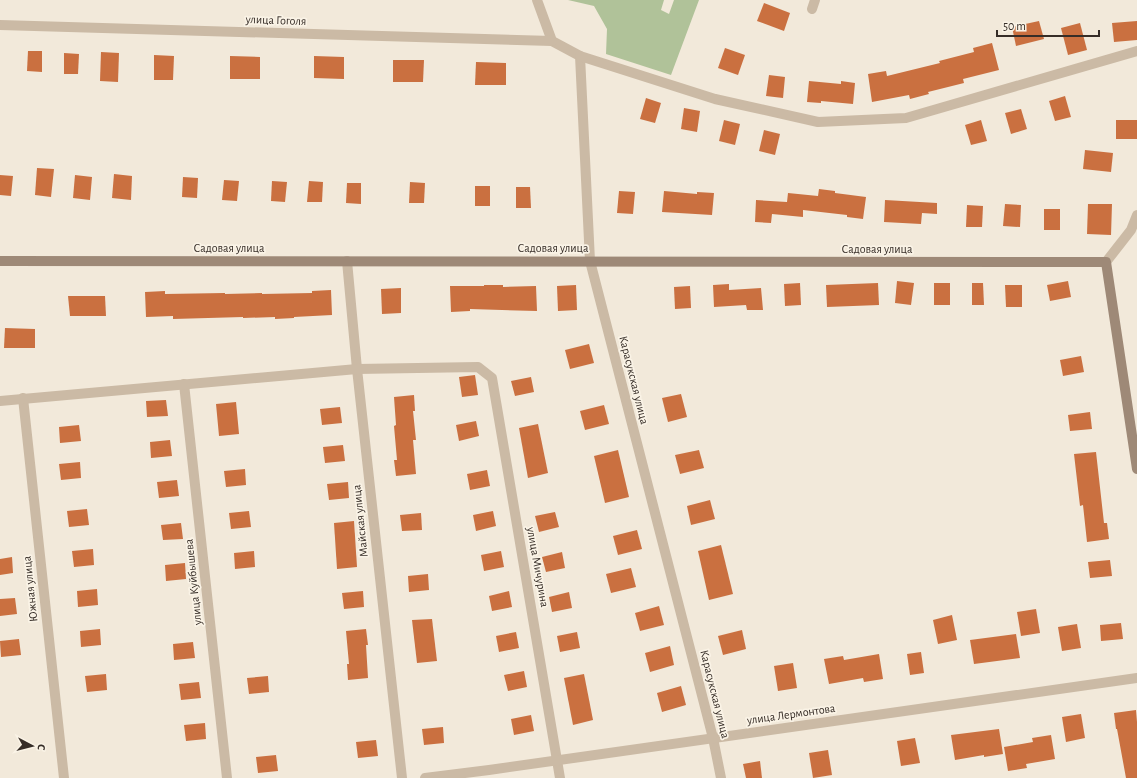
<svg xmlns="http://www.w3.org/2000/svg" width="1137" height="778" font-family="'Alegreya Sans',sans-serif">
<rect width="100%" height="100%" fill="#f2e9da"/>
<path fill="#b0c299" d="M568 0H664L661 10 669 14 674 0H699L671 75 606 54 607 29 594 6Z"/>
<g fill="#ca7040">
<path d="M764 3 790 13 784 31 757 21Z"/>
<path d="M1039 21 1044 39 1016 46 1012 27Z"/>
<path d="M1137 21V40L1114 42 1112 23Z"/>
<path d="M1080 23 1087 50 1068 55 1061 28Z"/>
<path d="M992 43 999 70 963 79 964 83 928 92 929 94 910 99 909 95 872 102 868 74 886 71 887 76 940 63 939 61 974 52 973 48Z"/>
<path d="M725 48 745 55 738 75 718 68Z"/>
<path d="M28 51H42V72L27 71Z"/>
<path d="M101 52 119 53 118 82 100 81Z"/>
<path d="M64 53 79 54 78 74H64Z"/>
<path d="M154 55 174 56 173 80H154Z"/>
<path d="M230 56 260 57V79H230Z"/>
<path d="M314 56 344 57V79L314 78Z"/>
<path d="M393 60H424L423 82H393Z"/>
<path d="M476 62 506 63V85H475Z"/>
<path d="M769 75 785 77 783 98 766 96Z"/>
<path d="M809 81 841 84V81L855 83 853 104 821 101V103L807 102Z"/>
<path d="M1065 96 1071 117 1055 121 1049 101Z"/>
<path d="M646 98 661 103 655 123 640 119Z"/>
<path d="M684 108 700 111 697 132 681 129Z"/>
<path d="M1021 109 1027 129 1011 134 1005 113Z"/>
<path d="M724 120 740 124 735 145 719 141Z"/>
<path d="M981 120 987 141 971 145 965 125Z"/>
<rect x="1116" y="120" width="21" height="19"/>
<path d="M764 130 780 134 775 155 759 151Z"/>
<path d="M1085 150 1113 153 1111 172 1083 169Z"/>
<path d="M37 168 54 169 51 197 35 195Z"/>
<path d="M114 174 132 176 131 200 112 198Z"/>
<path d="M0 175 13 176 11 196 0 195Z"/>
<path d="M75 175 92 177 90 200 73 198Z"/>
<path d="M183 177 198 178 197 198 182 197Z"/>
<path d="M224 180 239 181 237 201 222 200Z"/>
<path d="M272 181 287 182 285 202 271 201Z"/>
<path d="M309 181 323 182 322 202H307Z"/>
<path d="M410 182 425 183 424 203H409Z"/>
<path d="M347 183H361V204L346 203Z"/>
<rect x="475" y="186" width="15" height="20"/>
<path d="M516 187H530L531 208H516Z"/>
<path d="M819 189 835 191V193L866 197 863 219 847 217V215L803 210V217L772 214 771 223 755 222 756 200 787 202 788 193 818 196Z"/>
<path d="M619 191 635 192 633 214 617 213Z"/>
<path d="M664 191 697 194V192L714 193 712 215 662 212Z"/>
<path d="M885 200 937 203V214L922 213 921 224 884 222Z"/>
<path d="M1005 204 1021 205 1020 227 1003 226Z"/>
<path d="M1088 204H1112L1111 235 1087 234Z"/>
<path d="M967 205 983 206 982 227H966Z"/>
<rect x="1044" y="209" width="16" height="21"/>
<path d="M897 281 914 283 911 305 895 303Z"/>
<path d="M1068 281 1071 297 1050 301 1047 285Z"/>
<path d="M800 283 801 305 785 306 784 284Z"/>
<path d="M878 283 879 305 827 307 826 285Z"/>
<rect x="934" y="283" width="16" height="22"/>
<path d="M972 283H983L984 305H972Z"/>
<path d="M729 284V290L761 288 763 310H747L746 305 714 307 713 285Z"/>
<path d="M484 285H503V287L536 286 537 311 470 309V311L451 312 450 286H484Z"/>
<path d="M576 285 577 310 558 311 557 286Z"/>
<path d="M1005 285H1022V307H1006Z"/>
<path d="M690 286 691 308 675 309 674 287Z"/>
<path d="M401 288V313L382 314 381 289Z"/>
<path d="M331 290 332 315 294 317V318L275 319V317L243 318V317L173 319V316L146 317 145 292 165 291V294L225 293V294L262 293V294L312 293V291Z"/>
<path d="M68 296H105L106 316H70Z"/>
<path d="M5 328 35 329V348H4Z"/>
<path d="M589 344 594 363 570 369 565 350Z"/>
<path d="M1081 356 1084 372 1063 376 1060 360Z"/>
<path d="M475 375 478 395 462 397 459 377Z"/>
<path d="M531 377 534 392 515 396 511 381Z"/>
<path d="M681 394 687 417 668 422 662 398Z"/>
<path d="M414 395 415 411H413L416 440H413L416 474 396 476 394 460H397L394 426 396 425 394 397Z"/>
<path d="M166 400 168 416 147 417 146 401Z"/>
<path d="M236 402 239 434 219 436 216 404Z"/>
<path d="M604 405 609 424 585 430 580 411Z"/>
<path d="M340 407 342 423 322 425 320 409Z"/>
<path d="M1090 412 1092 429 1070 431 1068 415Z"/>
<path d="M476 421 479 436 459 441 456 425Z"/>
<path d="M538 424 548 473 528 478 519 428Z"/>
<path d="M79 425 81 441 60 443 59 427Z"/>
<path d="M170 440 172 456 151 458 150 442Z"/>
<path d="M343 445 345 461 325 463 323 447Z"/>
<path d="M618 450 629 497 605 503 594 456Z"/>
<path d="M699 450 704 468 680 474 675 455Z"/>
<path d="M1096 452 1104 523H1107L1109 539 1087 542 1083 505 1080 506 1074 454Z"/>
<path d="M80 462 81 478 61 480 59 464Z"/>
<path d="M245 469 246 485 226 487 224 471Z"/>
<path d="M487 470 490 486 470 490 467 474Z"/>
<path d="M177 480 179 496 159 498 157 482Z"/>
<path d="M348 482 349 498 329 500 327 484Z"/>
<path d="M710 500 715 519 691 525 687 506Z"/>
<path d="M87 509 89 525 69 527 67 511Z"/>
<path d="M249 511 251 527 231 529 229 513Z"/>
<path d="M493 511 496 526 476 531 473 515Z"/>
<path d="M555 512 559 527 539 532 535 516Z"/>
<path d="M421 513 422 530 402 531 400 515Z"/>
<path d="M354 521 357 567 337 569 334 523Z"/>
<path d="M181 523 183 539 163 540 161 525Z"/>
<path d="M637 530 642 549 618 555 613 536Z"/>
<path d="M721 545 733 594 709 600 698 551Z"/>
<path d="M93 549 94 565 74 567 72 551Z"/>
<path d="M254 551 255 567 235 569 234 553Z"/>
<path d="M501 551 504 567 484 571 481 555Z"/>
<path d="M562 552 565 568 546 572 542 557Z"/>
<path d="M12 557 13 573 0 575V559Z"/>
<path d="M1110 560 1112 576 1090 578 1088 562Z"/>
<path d="M185 563 186 579 166 581 165 565Z"/>
<path d="M631 568 636 587 611 593 606 574Z"/>
<path d="M428 574 429 590 409 592 408 576Z"/>
<path d="M97 589 98 605 78 607 77 591Z"/>
<path d="M363 591 364 607 344 609 342 593Z"/>
<path d="M509 591 512 607 492 611 489 596Z"/>
<path d="M569 592 572 608 552 612 549 597Z"/>
<path d="M15 598 17 614 0 616V599Z"/>
<path d="M659 606 664 625 640 631 635 613Z"/>
<path d="M1036 609 1040 633 1021 636 1017 612Z"/>
<path d="M952 615 957 640 938 644 933 620Z"/>
<path d="M432 619 437 661 417 663 412 620Z"/>
<path d="M1121 623 1123 639 1101 641 1100 625Z"/>
<path d="M1077 624 1081 648 1062 651 1058 627Z"/>
<path d="M100 629 101 645 81 647 80 631Z"/>
<path d="M366 629 368 645H366L368 678 348 680 347 664H349L346 631Z"/>
<path d="M742 630 746 649 723 655 718 636Z"/>
<path d="M516 632 519 648 499 652 496 636Z"/>
<path d="M577 632 580 648 560 652 557 636Z"/>
<path d="M1016 634 1020 658 974 664 970 640Z"/>
<path d="M19 639 21 655 1 657 0 641Z"/>
<path d="M193 642 195 658 174 660 173 644Z"/>
<path d="M670 646 674 665 650 672 645 653Z"/>
<path d="M921 652 924 673 910 675 907 654Z"/>
<path d="M879 654 883 679 864 682 863 678 829 684 824 659 843 656 844 660Z"/>
<path d="M793 663 797 688 778 691 774 666Z"/>
<path d="M524 671 527 687 508 691 504 675Z"/>
<path d="M106 674 107 690 87 692 85 676Z"/>
<path d="M584 674 593 720 573 725 564 678Z"/>
<path d="M268 676 269 692 249 694 247 678Z"/>
<path d="M199 682 201 698 181 700 179 684Z"/>
<path d="M681 686 686 705 662 712 657 693Z"/>
<path d="M1136 710 1137 722V778H1126L1117 729H1116L1114 713Z"/>
<path d="M1081 714 1085 738 1066 742 1062 717Z"/>
<path d="M531 715 534 731 514 735 511 719Z"/>
<path d="M205 723 206 739 186 741 184 725Z"/>
<path d="M443 727 444 743 424 745 422 729Z"/>
<path d="M999 729 1003 754 984 757V755L955 760 951 735Z"/>
<path d="M1051 735 1055 759 1026 764 1027 768 1008 771 1004 747 1033 742 1032 738Z"/>
<path d="M915 738 920 763 901 766 897 741Z"/>
<path d="M376 740 378 756 358 758 356 742Z"/>
<path d="M828 750 832 775 813 778 809 753Z"/>
<path d="M276 755 278 771 258 773 256 757Z"/>
<path d="M760 761 762 778H746L743 764Z"/>
</g>
<g fill="none" stroke-linecap="round" stroke-linejoin="round">
<g stroke="#cbbaa5" stroke-width="10">
<path d="M537 0 552 41 580 56 590 261 713 738 721 778"/>
<path d="M812 9 815 0"/>
<path d="M0 25 552 41"/>
<path d="M580 56 715 99 818 122 906 118 1137 51"/>
<path d="M347 261 357 369 402 778"/>
<path d="M1106 262 1131 230 1137 215"/>
<path d="M184 384 227 778"/>
<path d="M23 398 64 778"/>
<path d="M0 401 357 369 478 367 492 378 560 778"/>
<path d="M425 778 489 770 1137 678"/>
</g>
<path stroke="#9e8977" stroke-width="10" d="M0 261 1106 262 1137 469"/>
</g>
<g text-anchor="middle" dominant-baseline="central" stroke-width="3.5" stroke-linejoin="round" paint-order="stroke">
<g font-size="12" fill="#362d27" stroke="#faf3e6">
<text transform="translate(276 20) rotate(2)">улица Гоголя</text>
<text x="229" y="248">Садовая улица</text>
<text x="553" y="248">Садовая улица</text>
<text x="877" y="249">Садовая улица</text>
<text transform="translate(634 380) rotate(76)">Карасукская улица</text>
<text transform="translate(360 521) rotate(-96)">Майская улица</text>
<text transform="translate(538 567) rotate(80)">улица Мичурина</text>
<text transform="translate(193 582) rotate(-96)">улица Куйбышева</text>
<text transform="translate(30 589) rotate(-96)">Южная улица</text>
<text transform="translate(715 694) rotate(76)">Карасукская улица</text>
<text transform="translate(791 714) rotate(-8)">улица Лермонтова</text>
</g>
</g>
<g transform="translate(32 746) rotate(97)" stroke="#faf3e6" stroke-width="3" paint-order="stroke">
<path d="M0-3L7 15L0 10L-7 15Z" fill="#362d27"/>
<text y="-6" font-size="11" font-weight="bold" text-anchor="middle" fill="#362d27">С</text>
</g>
<path d="M997 30v6h102v-6" fill="none" stroke="#362d27" stroke-width="2"/>
<text x="1003" y="30" font-size="12" fill="#362d27" stroke="#faf3e6" stroke-width="3" paint-order="stroke">50 m</text>
</svg>
